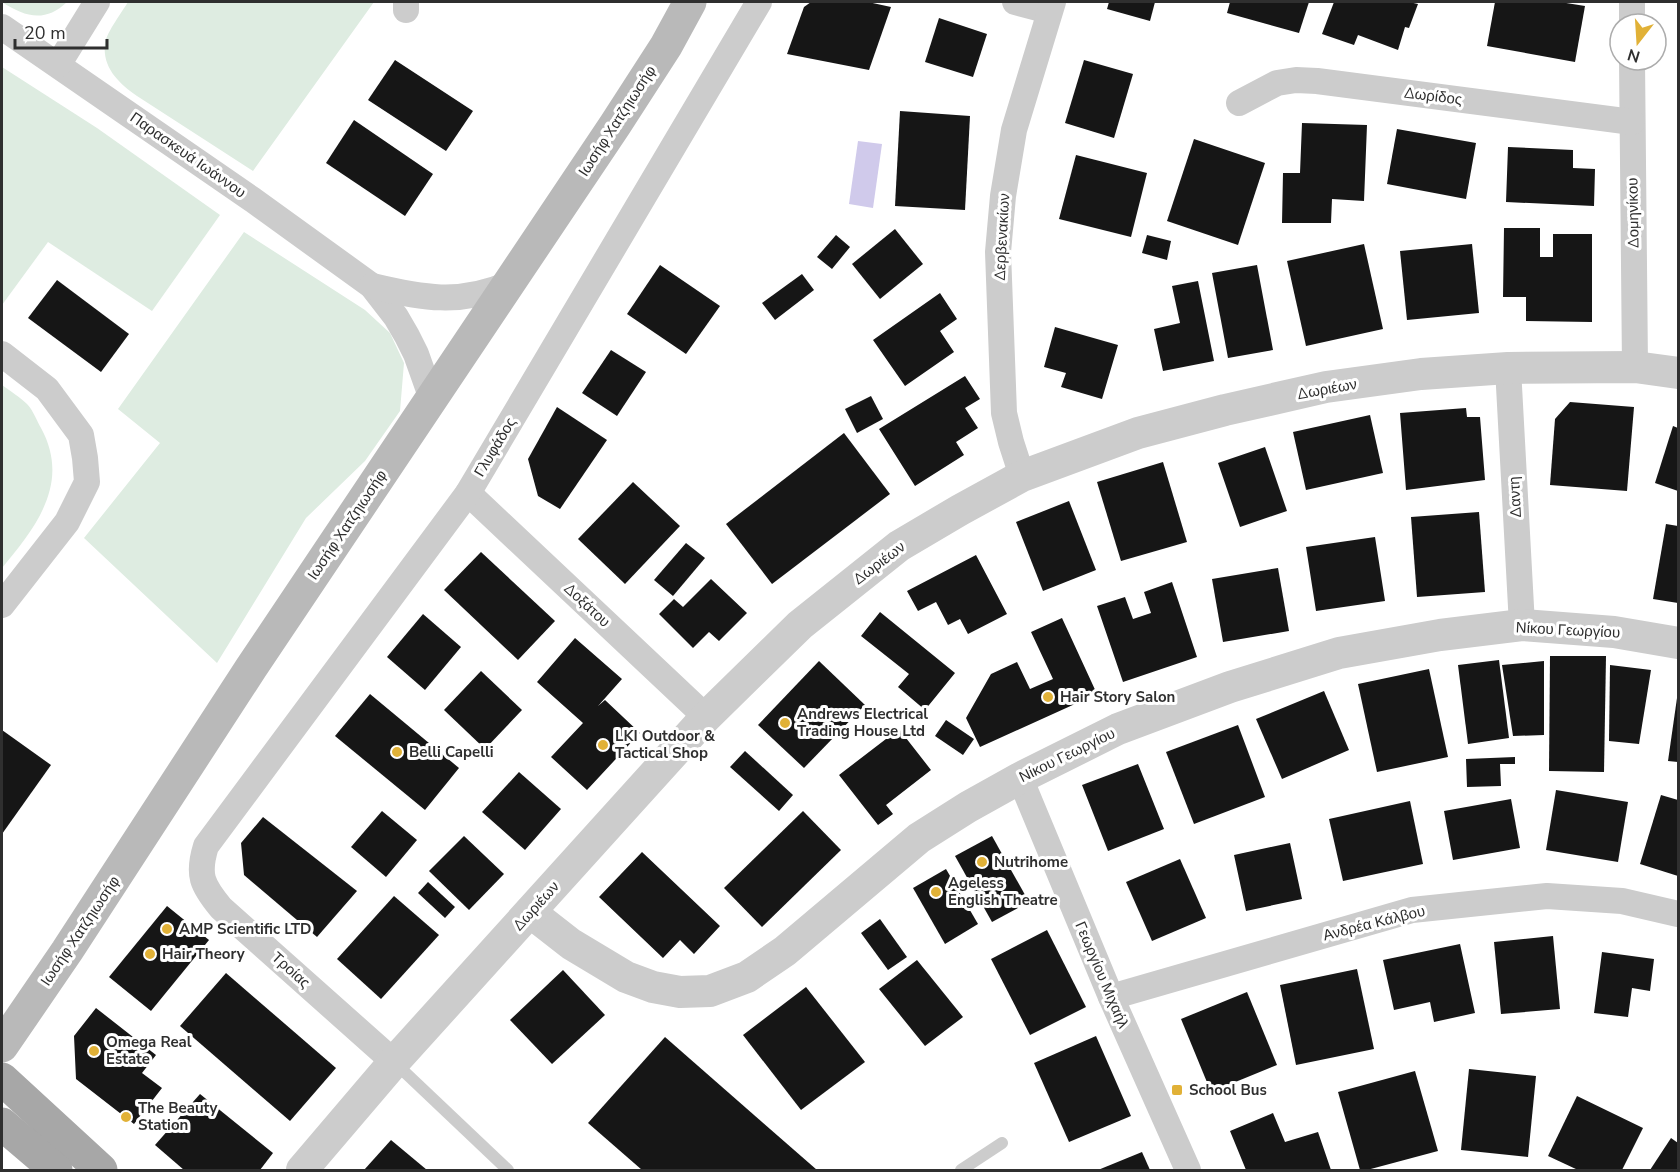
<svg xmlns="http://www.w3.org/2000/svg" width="1680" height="1172" font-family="'Nunito Sans',sans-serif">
<rect width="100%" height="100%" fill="#fff"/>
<g fill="#deece1">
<path d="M2 2H67C45 23 25 17 2 2Z"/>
<path d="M128 2H374L253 171 137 96C119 83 102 68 105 43 107 32 122 12 128 2Z"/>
<path d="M2 67 97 128 220 215 152 311 48 242 2 305Z"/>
<path d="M244 232 365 310 390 333 404 363 400 411 365 461 306 518 217 663 84 538 160 443 118 409Z"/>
<path d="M2 385C10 391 20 397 27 404 33 410 37 421 41 428 71 483 36 527 2 568Z"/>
</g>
<path fill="#d0caeb" d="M858 141 882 144 873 208 849 204Z"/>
<g fill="#161616">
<path d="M811 2H868L891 7 869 70 787 54 804 7Z"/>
<path d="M1109 2H1155L1150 21 1107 9Z"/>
<path d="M1230 2H1309L1299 33 1227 13Z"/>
<path d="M1334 2H1409L1418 4 1409 28 1405 27 1398 50 1358 35 1354 45 1322 34Z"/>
<path d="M1495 2H1560L1585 6 1575 62 1487 46Z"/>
<path d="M939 18 987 34 973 77 925 62Z"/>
<path d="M395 60 473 111 446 151 368 100Z"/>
<path d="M1084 60 1133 74 1114 138 1065 123Z"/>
<path d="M900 111 970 116 965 210 895 206Z"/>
<path d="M354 120 433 174 405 216 326 163Z"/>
<path d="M1302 123 1367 125 1364 201 1332 199 1331 223H1282L1283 173H1300Z"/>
<path d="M1397 129 1476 143 1466 199 1387 184Z"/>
<path d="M1194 139 1265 163 1238 245 1167 221Z"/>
<path d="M1508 147 1573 150V168L1595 169 1594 206 1506 202Z"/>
<path d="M1076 155 1147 173 1131 237 1059 219Z"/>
<path d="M1504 228H1540V257H1553V234H1592V322L1526 321V297H1503Z"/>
<path d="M895 229 923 264 880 299 852 264Z"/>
<path d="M836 235 850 247 832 269 817 257Z"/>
<path d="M1147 235 1171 241 1167 260 1142 253Z"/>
<path d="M1364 244 1383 329 1306 346 1287 261Z"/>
<path d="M1472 244 1479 313 1407 320 1400 251Z"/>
<path d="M660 265 720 306 686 354 627 314Z"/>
<path d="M1257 265 1273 350 1228 358 1212 273Z"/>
<path d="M802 274 814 290 775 320 762 303Z"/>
<path d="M57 280 129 334 101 372 28 318Z"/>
<path d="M1198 281 1214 361 1163 371 1154 329 1180 323 1172 286Z"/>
<path d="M940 293 957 319 940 331 954 352 905 386 873 340Z"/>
<path d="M1055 327 1118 345 1102 399 1061 387 1066 373 1044 367Z"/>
<path d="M611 350 646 372 617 416 582 393Z"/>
<path d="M965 376 980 399 965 408 978 428 956 442 964 455 915 486 879 429Z"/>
<path d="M871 396 883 419 857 433 845 409Z"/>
<path d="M1570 402 1634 407 1627 491 1550 485 1555 419Z"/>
<path d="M557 407 607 440 560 509 538 496 528 459Z"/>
<path d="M1466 408 1467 417H1480L1485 480 1406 490 1400 413Z"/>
<path d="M1370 415 1383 473 1306 490 1293 432Z"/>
<path d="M1673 426 1678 428V491L1655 483Z"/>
<path d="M844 433 890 494 772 584 726 524Z"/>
<path d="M1265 447 1287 511 1240 527 1218 463Z"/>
<path d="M1163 462 1187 542 1121 561 1097 482Z"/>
<path d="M633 482 680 526 625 584 578 539Z"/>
<path d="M1069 501 1096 570 1043 591 1016 522Z"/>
<path d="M1479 512 1485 592 1417 597 1411 517Z"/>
<path d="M1666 524 1678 526V603L1653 599Z"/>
<path d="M1375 537 1385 601 1316 611 1306 547Z"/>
<path d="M686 543 705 558 673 596 654 580Z"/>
<path d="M481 552 555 621 518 660 444 590Z"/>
<path d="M976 555 1007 614 968 634 960 619 948 625 936 602 918 611 907 591Z"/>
<path d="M1278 568 1289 631 1223 642 1212 579Z"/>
<path d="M711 579 747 613 719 641 709 632 693 648 659 614 674 599 683 607Z"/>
<path d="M1172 582 1197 657 1123 682 1097 606 1125 597 1133 619 1151 613 1144 592Z"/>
<path d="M880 612 955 673 925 710 898 687 909 674 861 636Z"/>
<path d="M423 614 461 647 425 690 387 657Z"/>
<path d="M1062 618 1097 694 980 747 966 718 991 674 1017 662 1030 689 1053 679 1031 632Z"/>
<path d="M575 638 622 679 598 706 605 700 640 733 587 790 551 757 583 723 537 682Z"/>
<path d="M1550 656H1606L1604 772 1549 771Z"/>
<path d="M1499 660 1509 738 1468 744 1458 665Z"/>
<path d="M819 661 865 705 804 768 758 725Z"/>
<path d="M1544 661V735L1513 736 1502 665Z"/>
<path d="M1610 665 1651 670 1639 744 1609 741Z"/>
<path d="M1429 669 1448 757 1377 772 1358 684Z"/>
<path d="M481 671 522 710 485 749 444 710Z"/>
<path d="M1324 691 1349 750 1282 779 1256 719Z"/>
<path d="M370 694 459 768 425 810 335 736Z"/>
<path d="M1677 698H1678V762L1668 761Z"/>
<path d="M946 720 974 739 963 755 935 736Z"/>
<path d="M1238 725 1265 797 1194 824 1166 752Z"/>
<path d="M899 729 931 770 886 805 893 814 878 825 839 775Z"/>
<path d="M2 730 51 765 2 834Z"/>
<path d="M745 751 793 795 779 811 730 767Z"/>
<path d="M1515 757V764H1500L1501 786 1467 787 1466 759Z"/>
<path d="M1138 764 1164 829 1108 851 1082 785Z"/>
<path d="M519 772 561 809 525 850 482 812Z"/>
<path d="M1556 790 1628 802 1618 862 1546 850Z"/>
<path d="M1661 795 1678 800V876L1640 864Z"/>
<path d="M1511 799 1520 848 1453 860 1444 811Z"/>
<path d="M1410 801 1423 864 1343 881 1329 819Z"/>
<path d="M382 811 417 840 386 877 351 847Z"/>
<path d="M803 811 841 850 762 927 724 888Z"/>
<path d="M263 817 357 891 317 937 244 875 241 843Z"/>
<path d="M464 836 504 874 469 910 429 871Z"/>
<path d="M992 836 1029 902 992 922 955 856Z"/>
<path d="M1290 843 1302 899 1246 911 1234 855Z"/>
<path d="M642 852 720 926 694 954 680 940 663 958 599 897Z"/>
<path d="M1180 859 1206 918 1152 941 1126 882Z"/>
<path d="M946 869 978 924 945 944 913 888Z"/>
<path d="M428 882 455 907 445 918 418 893Z"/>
<path d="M394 896 439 935 381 999 337 959Z"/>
<path d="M167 906 209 940 151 1011 109 977Z"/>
<path d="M880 919 907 957 888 970 861 933Z"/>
<path d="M1047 930 1086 1007 1030 1035 991 959Z"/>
<path d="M1553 936 1560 1009 1501 1014 1494 942Z"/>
<path d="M1460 944 1475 1013 1434 1022 1430 1002 1394 1010 1383 960Z"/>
<path d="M1602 952 1654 959 1650 991 1632 988 1628 1017 1594 1013Z"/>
<path d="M917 960 963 1017 925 1046 879 989Z"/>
<path d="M1357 969 1374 1049 1296 1065 1280 985Z"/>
<path d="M563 970 605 1015 552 1064 510 1020Z"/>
<path d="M226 973 336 1068 290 1121 180 1026Z"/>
<path d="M806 987 865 1062 801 1110 743 1035Z"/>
<path d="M1247 992 1277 1065 1211 1092 1181 1019Z"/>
<path d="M96 1008 156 1055 142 1073 162 1088 134 1124 76 1079 74 1036Z"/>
<path d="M1096 1036 1131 1116 1069 1142 1034 1063Z"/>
<path d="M665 1037 817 1170H642L588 1123Z"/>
<path d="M1469 1069 1536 1076 1528 1157 1461 1150Z"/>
<path d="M1415 1071 1438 1151 1367 1170H1360L1338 1092Z"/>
<path d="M200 1094 273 1153 260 1170H184L155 1145Z"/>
<path d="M1577 1096 1643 1128 1622 1170H1578L1548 1156Z"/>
<path d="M1273 1113 1285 1142 1318 1132 1331 1170H1246L1230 1131Z"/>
<path d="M1671 1138 1678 1143V1170H1650Z"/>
<path d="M391 1140 427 1170H364Z"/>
<path d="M1142 1152 1150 1170H1098Z"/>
</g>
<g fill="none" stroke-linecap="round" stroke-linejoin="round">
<g stroke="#ccc" stroke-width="12">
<path d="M394 1062 508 1170"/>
<path d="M961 1170 1002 1143"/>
</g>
<g stroke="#ccc" stroke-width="26">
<path d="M406 2V10"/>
<path d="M1015 2 1049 11"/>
<path d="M1632 2V24"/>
<path d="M2 27 253 200 372 286 396 317 407 336 416 354 432 399"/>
<path d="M1632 60 1635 367"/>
<path d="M58 65 97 2"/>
<path d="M1239 103 1277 83 1296 80 1317 81 1632 122"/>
<path d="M372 286C422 298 460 305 509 284"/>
<path d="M2 354 47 389 81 435 85 458 87 482 67 522 2 605"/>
<path d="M1508 368 1522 625"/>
<path d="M1022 476 1011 442 1004 413 998 252 1003 196 1014 130 1053 2"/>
<path d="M468 493 706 717"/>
<path d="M1020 778 1111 997 1188 1170"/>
<path d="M1111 997 1412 910 1547 896 1622 901 1678 914"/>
<path d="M394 1062 221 908C202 885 197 875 206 846L468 493 759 2"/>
</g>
<g stroke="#ccc" stroke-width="32">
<path d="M530 912 571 944 626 977 653 987 680 992 710 991 747 977 785 951 919 838 968 807 1020 778 1118 729 1230 687 1339 653 1440 635 1522 625 1614 632 1678 643"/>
<path d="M302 1170 394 1062 706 717 800 625 899 546 960 510 1022 476 1138 433 1225 410 1326 387 1421 374 1508 368 1635 367 1678 373"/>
</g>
<path stroke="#b9b9b9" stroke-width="33" d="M2 1046 67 951 251 668 615 125 666 46 690 2"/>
<g stroke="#a7a7a7" stroke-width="33">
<path d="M2 1079 101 1170"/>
<path d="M2 1124 56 1170"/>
</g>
</g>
<g fill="#e1b137" stroke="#fff" stroke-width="2">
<circle cx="1048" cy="697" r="6"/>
<circle cx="785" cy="723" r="6"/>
<circle cx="603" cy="745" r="6"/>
<circle cx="397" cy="752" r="6"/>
<circle cx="982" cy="862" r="6"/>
<circle cx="936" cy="892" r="6"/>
<circle cx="167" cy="929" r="6"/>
<circle cx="150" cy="954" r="6"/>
<circle cx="94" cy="1051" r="6"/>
<rect x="1171" y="1084" width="12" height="12" rx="3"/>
<circle cx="126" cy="1117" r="6"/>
</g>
<g text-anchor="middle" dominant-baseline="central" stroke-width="6" stroke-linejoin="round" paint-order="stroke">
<g font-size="15" fill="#2f2f2f" stroke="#fff">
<text transform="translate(1433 96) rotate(7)">Δωρίδος</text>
<text transform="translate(617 121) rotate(-57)">Ιωσήφ Χατζηιωσήφ</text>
<text transform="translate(188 155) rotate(35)">Παρασκευά Ιωάννου</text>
<text transform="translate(1633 213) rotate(-91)">Δομηνίκου</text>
<text transform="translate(1002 237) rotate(-87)">Δερβενακίων</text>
<text transform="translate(1327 389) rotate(-10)">Δωριέων</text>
<text transform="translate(495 447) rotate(-59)">Γλυφάδος</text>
<text transform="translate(1515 497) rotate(-93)">Δαντη</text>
<text transform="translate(347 525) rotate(-56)">Ιωσήφ Χατζηιωσήφ</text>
<text transform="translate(879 563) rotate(-37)">Δωριέων</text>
<text transform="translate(587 605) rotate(43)">Δοξάτου</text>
<text transform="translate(1568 630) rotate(3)">Νίκου Γεωργίου</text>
<text transform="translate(1067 755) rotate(-26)">Νίκου Γεωργίου</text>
<text transform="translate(536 906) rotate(-48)">Δωριέων</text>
<text transform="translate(1374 923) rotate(-14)">Ανδρέα Κάλβου</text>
<text transform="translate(80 931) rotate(-56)">Ιωσήφ Χατζηιωσήφ</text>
<text transform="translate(291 970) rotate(42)">Τροίας</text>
<text transform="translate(1102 975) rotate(67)">Γεωργίου Μιχαήλ</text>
</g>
<g font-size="15" font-weight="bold" fill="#2f2f2f" stroke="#fff" text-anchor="start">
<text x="1060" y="697">Hair Story Salon</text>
<text x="797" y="714">Andrews Electrical<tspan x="797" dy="17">Trading House Ltd</tspan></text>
<text x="615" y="736">LKI Outdoor &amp;<tspan x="615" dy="17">Tactical Shop</tspan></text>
<text x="409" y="752">Belli Capelli</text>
<text x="994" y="862">Nutrihome</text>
<text x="948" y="883">Ageless<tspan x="948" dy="17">English Theatre</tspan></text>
<text x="179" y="929">AMP Scientific LTD</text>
<text x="162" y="954">Hair Theory</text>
<text x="106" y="1042">Omega Real<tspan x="106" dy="17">Estate</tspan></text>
<text x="1189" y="1090">School Bus</text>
<text x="138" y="1108">The Beauty<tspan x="138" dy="17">Station</tspan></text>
</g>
</g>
<rect width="1680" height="1172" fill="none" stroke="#2f2f2f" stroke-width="6"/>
<g transform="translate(1638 42) rotate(197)"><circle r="28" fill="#ffffff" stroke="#acacac" stroke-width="1.5"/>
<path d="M0-4.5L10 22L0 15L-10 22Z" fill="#e1b137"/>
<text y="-9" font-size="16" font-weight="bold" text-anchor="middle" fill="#2f2f2f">N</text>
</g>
<path d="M15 39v9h92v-9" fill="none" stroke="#2f2f2f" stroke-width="3"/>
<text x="24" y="39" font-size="18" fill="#2f2f2f" stroke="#ffffff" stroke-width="4.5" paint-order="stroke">20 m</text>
</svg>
